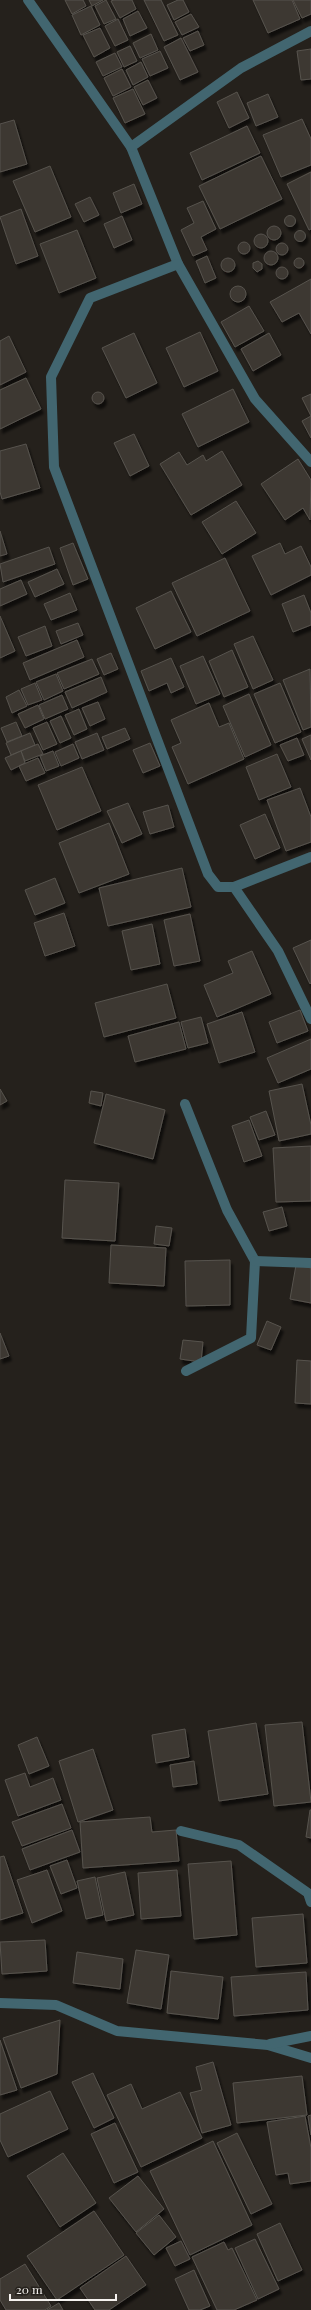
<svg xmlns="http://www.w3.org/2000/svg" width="311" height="2310" font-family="'Playfair Display',serif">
<defs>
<filter id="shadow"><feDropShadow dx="2.5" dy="4.5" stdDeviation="1" flood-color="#0009"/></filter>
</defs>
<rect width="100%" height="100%" fill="#25211c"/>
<g fill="#3c3833" stroke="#57534d" filter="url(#shadow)">
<path d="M65 0H83L86 6 72 14Z"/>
<path d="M89 0H103L92 6Z"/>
<path d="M106 0 116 19 104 24 95 6Z"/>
<path d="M114 0H132L136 9 120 18 111 1Z"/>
<path d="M144 0H161L178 35 164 41Z"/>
<path d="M178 0H183L189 12 174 20 167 5Z"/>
<path d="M253 0H292L300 19 268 33Z"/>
<path d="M293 0H311V14L302 18Z"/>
<path d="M91 6 100 25 81 35 72 15Z"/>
<path d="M138 11 147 28 130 36 123 19Z"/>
<path d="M191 14 199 27 182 35 175 22Z"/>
<path d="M118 19 128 40 115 46 105 26Z"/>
<path d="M100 28 110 48 94 57 83 35Z"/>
<path d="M198 31 204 45 190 51 183 38Z"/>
<path d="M151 34 158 50 140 58 133 43Z"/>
<path d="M181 38 198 72 180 80 164 47Z"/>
<path d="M130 46 137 61 124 67 117 52Z"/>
<path d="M311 49V79L301 80 297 51Z"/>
<path d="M160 51 168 68 150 76 142 59Z"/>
<path d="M115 53 122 67 103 76 96 62Z"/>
<path d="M141 62 148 77 133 85 126 70Z"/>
<path d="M122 69 131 87 113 96 104 78Z"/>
<path d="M148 80 157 98 143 105 134 87Z"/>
<path d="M133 89 145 114 125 123 113 98Z"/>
<path d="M237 92 249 118 229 128 217 102Z"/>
<path d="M268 94 278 117 256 126 247 103Z"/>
<path d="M302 119 311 139V165L281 177 263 135Z"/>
<path d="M14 120 27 164 0 172V124Z"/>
<path d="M247 126 260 153 202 180 190 153Z"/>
<path d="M261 156 282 199 220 229 199 186Z"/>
<path d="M50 166 71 217 35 232 13 181Z"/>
<path d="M311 172V229L309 230 287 184Z"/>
<path d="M134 184 142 204 121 213 113 193Z"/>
<path d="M90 197 99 215 84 222 75 204Z"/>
<path d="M203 201 216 229 201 237 207 250 193 256 181 230 194 223 187 208Z"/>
<path d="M21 209 38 256 16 264 0 217Z"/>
<circle cx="290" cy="221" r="5.5"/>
<path d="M122 216 132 240 114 248 104 224Z"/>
<circle cx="274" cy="233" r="7"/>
<path d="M77 230 96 278 59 293 40 244Z"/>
<circle cx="300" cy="236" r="5.5"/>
<circle cx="261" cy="241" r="7"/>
<circle cx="244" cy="248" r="6"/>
<circle cx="282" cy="249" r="6"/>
<circle cx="271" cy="258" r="7"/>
<path d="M207 256 216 278 205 283 196 261Z"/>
<circle cx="299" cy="263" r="5"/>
<circle cx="228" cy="265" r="7"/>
<path d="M258 261 262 264V269L257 272 253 268V263Z"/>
<circle cx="282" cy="273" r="6"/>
<path d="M311 279V334L299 313 282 322 270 302Z"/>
<circle cx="238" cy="294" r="8"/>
<path d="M249 306 264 331 235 347 221 322Z"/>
<path d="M200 332 218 371 184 387 166 348Z"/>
<path d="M134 333 157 383 126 398 102 348Z"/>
<path d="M269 333 281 355 253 371 241 349Z"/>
<path d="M9 336 26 372 0 385V341Z"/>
<path d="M26 378 41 409 0 429V390Z"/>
<path d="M233 389 249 422 198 447 182 414Z"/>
<circle cx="98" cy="398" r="6"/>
<path d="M311 394V438L302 421 311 416 302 398Z"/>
<path d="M134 434 149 466 130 476 114 443Z"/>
<path d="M26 444 40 488 2 499 0 492V451Z"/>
<path d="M222 451 242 485 191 515 160 464 179 452 187 465 203 455 206 461Z"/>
<path d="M298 459 311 480 310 520 303 508 285 520 261 484Z"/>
<path d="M236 501 256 533 222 554 202 522Z"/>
<path d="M0 531 7 554 0 556Z"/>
<path d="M73 543 88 579 73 585 60 548Z"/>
<path d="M280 543 285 554 301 546 311 567V575L271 595 252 556Z"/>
<path d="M49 547 55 564 3 582 0 564Z"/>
<path d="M225 558 250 611 197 636 172 583Z"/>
<path d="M57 569 64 584 35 597 28 582Z"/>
<path d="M21 580 27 594 0 606V589Z"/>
<path d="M171 591 191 632 155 649 136 608Z"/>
<path d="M70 593 77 610 51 620 44 604Z"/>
<path d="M304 595 311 613V625L293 632 282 604Z"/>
<path d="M0 616 15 651 0 658Z"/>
<path d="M78 623 83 635 61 644 56 631Z"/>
<path d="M45 626 52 646 26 656 18 637Z"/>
<path d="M253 636 273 680 253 689 234 644Z"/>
<path d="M77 640 84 657 30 680 23 663Z"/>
<path d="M232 650 248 687 224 697 209 661Z"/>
<path d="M111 653 118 669 104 675 97 659Z"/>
<path d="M203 656 220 694 196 704 180 666Z"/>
<path d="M171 658 184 687 171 693 167 683 149 691 141 671Z"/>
<path d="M92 659 99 674 64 689 57 673Z"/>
<path d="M310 669 311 727 303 730 283 680Z"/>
<path d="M56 674 63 691 44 700 36 682Z"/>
<path d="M101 677 107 692 72 708 65 692Z"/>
<path d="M35 683 42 700 28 705 21 689Z"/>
<path d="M280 683 301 732 275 743 254 694Z"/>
<path d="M19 690 27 706 12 713 6 697Z"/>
<path d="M249 694 271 745 245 757 223 706Z"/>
<path d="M62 695 68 709 45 719 39 705Z"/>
<path d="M98 702 105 719 90 726 82 708Z"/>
<path d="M209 703 219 727 229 723 244 759 188 784 172 747 181 743 171 720Z"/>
<path d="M38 705 44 719 25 728 18 714Z"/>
<path d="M79 709 87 729 74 735 65 715Z"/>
<path d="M61 716 71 738 60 743 50 721Z"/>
<path d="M16 722 22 736 7 742 1 728Z"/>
<path d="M47 722 57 744 43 750 33 728Z"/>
<path d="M125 728 130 739 107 749 102 737Z"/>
<path d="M30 733 35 745 11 755 6 743Z"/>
<path d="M97 733 104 750 82 759 75 742Z"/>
<path d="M311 735V760L302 739Z"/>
<path d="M297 738 304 755 288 761 280 745Z"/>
<path d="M150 743 160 766 143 773 133 750Z"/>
<path d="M38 744 43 754 25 761 21 751Z"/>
<path d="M73 744 79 758 61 766 55 752Z"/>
<path d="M21 751 25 763 11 770 5 758Z"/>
<path d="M53 751 59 766 46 771 40 756Z"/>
<path d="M277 754 291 787 259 800 246 767Z"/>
<path d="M38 758 45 773 26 781 19 766Z"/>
<path d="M82 767 101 811 57 830 38 785Z"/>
<path d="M300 788 311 817V842L286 851 267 800Z"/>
<path d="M128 803 142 834 122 843 107 811Z"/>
<path d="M168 805 174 827 150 834 143 812Z"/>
<path d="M265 814 280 848 255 859 240 825Z"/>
<path d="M109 823 129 874 79 893 59 843Z"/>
<path d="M182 868 191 907 108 926 99 888Z"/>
<path d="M55 878 65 903 35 915 25 890Z"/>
<path d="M64 913 75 946 45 956 34 923Z"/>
<path d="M190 914 200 961 174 966 164 920Z"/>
<path d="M152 924 160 964 131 970 122 931Z"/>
<path d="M311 940V983L310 984 293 948Z"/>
<path d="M252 951 271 994 217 1017 204 985 233 973 228 961Z"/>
<path d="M167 984 176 1018 104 1037 95 1003Z"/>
<path d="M300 1010 308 1031 277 1043 269 1022Z"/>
<path d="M242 1012 255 1052 219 1063 207 1024Z"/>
<path d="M201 1017 208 1043 188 1048 181 1022Z"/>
<path d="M179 1022 186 1049 135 1062 128 1036Z"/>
<path d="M311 1039V1069L278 1083 267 1058Z"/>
<path d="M302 1084 311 1125V1134L279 1141 269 1091Z"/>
<path d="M0 1089 7 1101 0 1105Z"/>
<path d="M91 1091 103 1093 101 1106 89 1103Z"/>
<path d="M106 1094 165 1110 153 1159 94 1143Z"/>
<path d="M266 1111 275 1135 259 1140 250 1117Z"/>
<path d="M249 1120 262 1156 244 1162 232 1126Z"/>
<path d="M311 1146V1201L276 1202 273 1148Z"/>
<path d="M65 1180 119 1183 115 1241 62 1238Z"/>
<path d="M282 1207 287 1226 269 1231 263 1212Z"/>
<path d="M156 1226 172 1228 169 1246 154 1244Z"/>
<path d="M111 1245 166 1248 164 1286 109 1283Z"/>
<path d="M230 1260V1305L186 1306 185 1261Z"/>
<path d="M296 1265 311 1268V1303L290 1299Z"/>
<path d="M267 1321 281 1327 271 1350 257 1345Z"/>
<path d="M0 1333 9 1356 0 1359Z"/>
<path d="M183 1340 203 1342 201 1362 180 1359Z"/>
<path d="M297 1360 311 1361V1404L295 1403Z"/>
<path d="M302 1722 311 1802 274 1806 265 1725Z"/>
<path d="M256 1723 268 1794 219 1801 208 1731Z"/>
<path d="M185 1729 189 1757 156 1763 152 1735Z"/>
<path d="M37 1737 49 1766 29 1774 18 1745Z"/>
<path d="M93 1749 113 1810 78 1822 59 1761Z"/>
<path d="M194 1761 197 1784 173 1787 170 1765Z"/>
<path d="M25 1773 30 1787 53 1778 61 1800 18 1816 5 1780Z"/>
<path d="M62 1804 71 1828 22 1846 12 1822Z"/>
<path d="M310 1810H311V1838L306 1837Z"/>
<path d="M150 1817 152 1832 176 1830 179 1861 83 1868 80 1822Z"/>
<path d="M72 1830 80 1852 30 1870 22 1849Z"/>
<path d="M4 1856 23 1913 0 1920V1857Z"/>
<path d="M67 1860 77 1888 61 1894 50 1866Z"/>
<path d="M231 1861 237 1935 194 1939 188 1864Z"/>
<path d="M47 1870 62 1911 32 1923 17 1880Z"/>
<path d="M177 1870 181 1916 141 1919 138 1873Z"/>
<path d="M125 1872 134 1915 106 1921 97 1878Z"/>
<path d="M95 1877 103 1915 86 1919 77 1881Z"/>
<path d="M303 1914 307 1963 256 1967 252 1918Z"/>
<path d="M45 1940 47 1971 2 1974 0 1942Z"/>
<path d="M136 1950 169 1955 161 2009 127 2003Z"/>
<path d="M77 1952 123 1959 120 1989 73 1983Z"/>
<path d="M171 1971 223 1977 218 2019 167 2013Z"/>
<path d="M306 1972 308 2010 234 2016 231 1977Z"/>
<path d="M60 2020 57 2074 21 2088 3 2038Z"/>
<path d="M0 2040 17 2090 0 2095Z"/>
<path d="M213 2062 231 2125 202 2133 190 2093 202 2090 196 2067Z"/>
<path d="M93 2073 114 2118 94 2128 72 2082Z"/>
<path d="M302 2076 307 2115 237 2123 233 2083Z"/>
<path d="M131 2084 142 2109 180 2092 202 2138 141 2167 107 2095Z"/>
<path d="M50 2091 68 2129 8 2157 0 2140V2114Z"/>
<path d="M311 2115V2135L308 2116Z"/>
<path d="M305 2116 311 2148V2181L290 2184 288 2173 276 2175 267 2122Z"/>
<path d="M115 2123 138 2172 114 2183 91 2134Z"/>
<path d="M237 2133 272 2204 251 2214 217 2143Z"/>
<path d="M213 2141 252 2225 190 2255 150 2171Z"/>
<path d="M63 2153 96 2203 60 2227 27 2176Z"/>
<path d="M138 2176 164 2209 136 2232 109 2198Z"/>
<path d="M94 2211 124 2255 57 2300 27 2256Z"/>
<path d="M159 2215 176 2237 154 2255 136 2233Z"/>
<path d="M280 2223 302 2270 278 2281 257 2234Z"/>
<path d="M255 2239 279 2289 258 2299 235 2248Z"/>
<path d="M181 2241 190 2259 175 2266 166 2248Z"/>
<path d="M224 2242 228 2250 232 2248 257 2300 234 2310H217L192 2257Z"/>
<path d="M126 2256 146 2285 109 2310H95L80 2288Z"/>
<path d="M25 2264 51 2306 45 2310H6L0 2300V2279Z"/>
<path d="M194 2270 210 2306 200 2310H189L175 2279Z"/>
<path d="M59 2303 63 2310H47Z"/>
</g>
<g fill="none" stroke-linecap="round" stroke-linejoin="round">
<g stroke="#426670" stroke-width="10">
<path d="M28 0 131 147 178 264 255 399 311 462"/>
<path d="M131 147 241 68 311 31"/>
<path d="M178 264 90 298 51 377 54 467 208 874 218 887H234L311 857"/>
<path d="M234 887 278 951 311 1019"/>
<path d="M185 1104 227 1210 255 1261 251 1338 186 1371"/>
<path d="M255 1261 311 1263"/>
<path d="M181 1831 239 1845 308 1893 311 1902"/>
<path d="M0 2003 56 2005 117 2031 268 2045 311 2058"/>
<path d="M270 2044 311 2036"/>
</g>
</g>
<path d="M10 2294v6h106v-6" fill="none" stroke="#f5f2ef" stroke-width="2"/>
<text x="16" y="2294" font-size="12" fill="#f5f2ef" stroke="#25211c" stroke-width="3" paint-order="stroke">20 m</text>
</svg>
